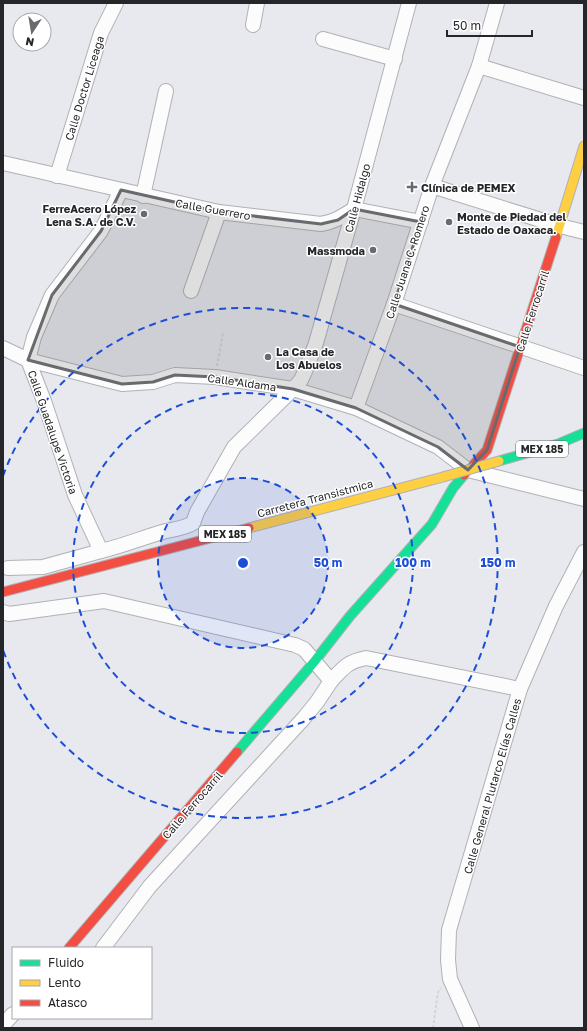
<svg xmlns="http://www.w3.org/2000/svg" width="587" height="1031" font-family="'Golos Text',sans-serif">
<rect width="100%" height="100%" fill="#e8e9ee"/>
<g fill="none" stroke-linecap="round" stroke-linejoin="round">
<g stroke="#b0b1b5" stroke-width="16">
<g id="street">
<path d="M253 25 257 3"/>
<path d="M323 39 395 59"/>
<path d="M479 66 584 98"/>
<path d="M3 163 219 212 321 224C334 222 343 216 354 209L421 222"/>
<path d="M57 176 101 33 116 3"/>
<path d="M432 186 560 226 584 232"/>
<path d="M143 196 166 91"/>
<path d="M191 291 219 212"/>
<path d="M394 304 584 368"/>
<path d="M3 348 28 360 122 384 153 382 175 375 215 377 293 389 356 408 438 447 468 470 584 499"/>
<path d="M356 408 394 304 432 186 479 66 497 3"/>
<path d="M101 551C123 546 144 537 166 531 176 529 185 528 193 523L197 512 234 447 293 389 301 380 306 369 316 343 354 209 409 3"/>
<path d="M8 568 43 567 101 551 75 495 44 401 28 360 34 337 52 295 101 231 121 190"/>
<path d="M3 612 9 614 104 601 295 645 304 649 331 681 317 702 304 718 150 886 103 948"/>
<path d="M331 681C344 667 347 662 366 658L520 689"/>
<path d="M3 1025 13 1014"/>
<path d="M472 1028 450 979 448 960 449 930 520 689 556 606 584 552"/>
</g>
</g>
<g stroke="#b0b1b5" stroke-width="11">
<g id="fast">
<path d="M499 461 558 444 584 433"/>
<path d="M237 752 314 662 350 616 432 524 453 488 464 475"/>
</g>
</g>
<g stroke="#b0b1b5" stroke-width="11">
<g id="slow">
<path d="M556 237 584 146"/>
<path d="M249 528 443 477"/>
</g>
</g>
<g stroke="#b0b1b5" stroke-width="11">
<g id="jam">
<path d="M464 475 487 450 556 237"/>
<path d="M3 592 249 528"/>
<path d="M69 948 237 752"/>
</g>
</g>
<g stroke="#d4d4d6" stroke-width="2" stroke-dasharray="3 2" stroke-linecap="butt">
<path d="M217 366 223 333"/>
<path d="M433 1028 438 992 441 988"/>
</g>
<use href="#street" stroke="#fcfcfc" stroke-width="14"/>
<use href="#fast" stroke="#16e098" stroke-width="9"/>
<use href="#slow" stroke="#ffcf43" stroke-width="9"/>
<use href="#jam" stroke="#f24e42" stroke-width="9"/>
<g stroke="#b0b1b5" stroke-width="11" stroke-linecap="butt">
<path id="slow-bridge" d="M443 477 499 461"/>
</g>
<use href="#slow-bridge" stroke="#ffcf43" stroke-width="9"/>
</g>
<path fill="#696a6f" fill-opacity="0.2" stroke="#696a6f" stroke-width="3" stroke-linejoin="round" d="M121 190 219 212 321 224 338 220 354 209 421 222 394 304 520 347 487 450 468 470 438 447 356 408 293 389 215 377 175 375 153 382 122 384 28 360 52 295 101 231Z"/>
<circle cx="243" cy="563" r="85" fill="#1d4ed8" fill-opacity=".12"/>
<g fill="none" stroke="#1d4ed8" stroke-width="2" stroke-dasharray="7 5">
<circle cx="243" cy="563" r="85"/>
<circle cx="243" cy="563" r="170"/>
<path d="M3 476A255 255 0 1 1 3 650"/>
</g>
<g fill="#696a6f" stroke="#fff" stroke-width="1.5">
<path d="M410 181h4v4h4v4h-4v4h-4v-4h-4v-4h4z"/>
<circle cx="144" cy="214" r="4"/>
<circle cx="449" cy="222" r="4"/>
<circle cx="373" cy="250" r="4"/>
<circle cx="268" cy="357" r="4"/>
</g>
<g text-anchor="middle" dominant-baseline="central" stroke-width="3" stroke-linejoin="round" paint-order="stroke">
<g fill="#fff" stroke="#66676a" stroke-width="1">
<rect x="516" y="441" width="52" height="16" rx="3"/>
<rect x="199" y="526" width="52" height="16" rx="3"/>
</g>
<g font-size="10" font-weight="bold" fill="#25262a">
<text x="542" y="449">MEX 185</text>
<text x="225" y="534">MEX 185</text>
</g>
<g font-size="11" fill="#25262a" stroke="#fff">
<text transform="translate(84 88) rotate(-73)">Calle Doctor Liceaga</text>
<text transform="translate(357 198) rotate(-75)">Calle Hidalgo</text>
<text transform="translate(213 209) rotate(10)">Calle Guerrero</text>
<text transform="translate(407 262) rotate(-72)">Calle Juana C. Romero</text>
<text transform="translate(532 311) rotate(-72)">Calle Ferrocarril</text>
<text transform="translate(242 382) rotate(8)">Calle Aldama</text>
<text transform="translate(53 432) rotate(71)">Calle Guadalupe Victoria</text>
<text transform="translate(315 498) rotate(-15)">Carretera Transistmica</text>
<text transform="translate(492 786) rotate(-74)">Calle General Plutarco Elías Calles</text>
<text transform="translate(192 805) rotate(-49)">Calle Ferrocarril</text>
</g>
<g font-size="11" font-weight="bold" fill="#25262a" stroke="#fff" text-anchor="start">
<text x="421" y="187">Clínica de PEMEX</text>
<text x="136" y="208" text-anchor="end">FerreAcero López<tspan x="136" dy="13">Lena S.A. de C.V.</tspan></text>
<text x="457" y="216">Monte de Piedad del<tspan x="457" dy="13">Estado de Oaxaca.</tspan></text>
<text x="365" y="250" text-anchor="end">Massmoda</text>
<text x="276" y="351">La Casa de<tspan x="276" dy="13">Los Abuelos</tspan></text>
</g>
</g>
<circle cx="243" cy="563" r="6" fill="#1d4ed8" stroke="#fff" stroke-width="2"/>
<g font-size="12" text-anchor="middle" font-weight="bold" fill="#1d4ed8" stroke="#fff" stroke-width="3" stroke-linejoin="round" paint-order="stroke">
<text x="328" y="567">50 m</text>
<text x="413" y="567">100 m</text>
<text x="498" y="567">150 m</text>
</g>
<rect width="587" height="1031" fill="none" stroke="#25262a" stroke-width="8"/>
<rect x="12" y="947" width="140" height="72" fill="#ffffff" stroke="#a8a8aa"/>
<rect x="20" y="960" width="20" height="6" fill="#16e098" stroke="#a8a8aa"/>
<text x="48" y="967" font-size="12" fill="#25262a">Fluido</text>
<rect x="20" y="980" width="20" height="6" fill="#ffcf43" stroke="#a8a8aa"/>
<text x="48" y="987" font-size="12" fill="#25262a">Lento</text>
<rect x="20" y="1000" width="20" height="6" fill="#f24e42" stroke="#a8a8aa"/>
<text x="48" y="1007" font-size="12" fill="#25262a">Atasco</text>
<g transform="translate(32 32) rotate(192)"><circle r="19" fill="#ffffff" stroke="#a8a8aa"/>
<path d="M0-3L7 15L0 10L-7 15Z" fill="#696a6f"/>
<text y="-6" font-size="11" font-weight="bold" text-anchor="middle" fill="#25262a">N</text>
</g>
<path d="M447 30v6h85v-6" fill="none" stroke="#25262a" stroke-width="2"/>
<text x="453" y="30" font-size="12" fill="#25262a" stroke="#ffffff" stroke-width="3" paint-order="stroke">50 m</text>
</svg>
